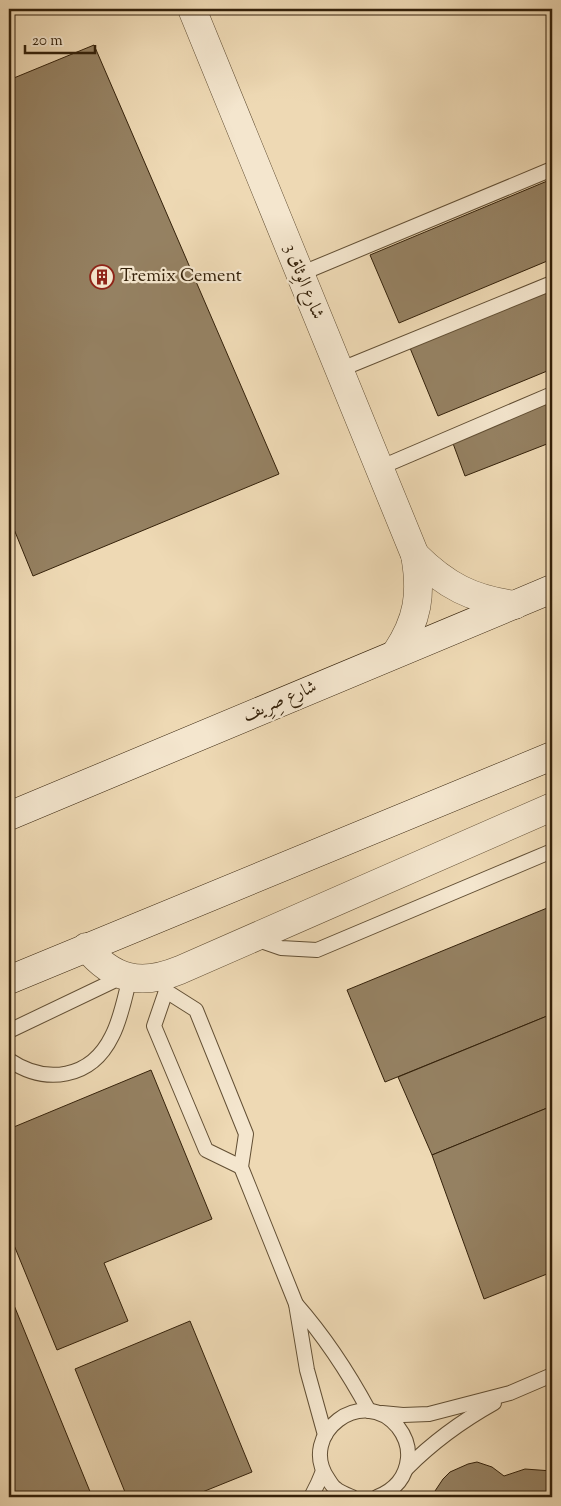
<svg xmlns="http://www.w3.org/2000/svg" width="561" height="1506" font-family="'Sorts Mill Goudy',Amiri,serif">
<rect width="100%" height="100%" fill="#eed9b4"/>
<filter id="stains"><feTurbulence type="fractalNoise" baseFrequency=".004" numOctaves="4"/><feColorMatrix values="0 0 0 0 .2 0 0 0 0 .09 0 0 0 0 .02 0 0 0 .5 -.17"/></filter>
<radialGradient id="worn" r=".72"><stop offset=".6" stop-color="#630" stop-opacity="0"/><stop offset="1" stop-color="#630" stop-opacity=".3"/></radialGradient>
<g fill="#958162" stroke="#34210a">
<path d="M94 45 279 474 33 576 9 517V80Z"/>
<path d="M552 179V259L399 323 370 255Z"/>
<path d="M552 289V369L438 416 410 348Z"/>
<path d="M552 399V442L465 476 451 438Z"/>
<path d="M552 906V1014L385 1082 347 990Z"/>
<path d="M552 1014V1106L432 1155 398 1077Z"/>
<path d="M151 1070 212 1219 104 1263 128 1321 57 1350 9 1233V1129Z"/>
<path d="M552 1106V1272L484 1299 432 1155Z"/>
<path d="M9 1293 91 1494 84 1497H9Z"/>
<path d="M190 1321 252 1472 190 1497H127L75 1369Z"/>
<path d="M477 1462 492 1467 504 1476 525 1469 552 1471V1497H434L435 1491 443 1479 450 1472 468 1464Z"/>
</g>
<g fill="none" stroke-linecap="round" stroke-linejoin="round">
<g stroke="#624f34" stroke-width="16">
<g id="lane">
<path d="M300 274 552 169"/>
<path d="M339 370 552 283"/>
<path d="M379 468 552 394"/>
<path d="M255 939 281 948 317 950 552 851"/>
<path d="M161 977 166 991 196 1010 246 1134 241 1167 296 1304 307 1370 325 1435"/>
<path d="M166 991 154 1026 206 1150 241 1167"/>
<path d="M9 1031 124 976"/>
<path d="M9 1060C46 1085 91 1079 112 1036 121 1019 125 996 130 977"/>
<path d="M296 1304C325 1337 348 1372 369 1411"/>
<path d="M382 1413 403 1415 429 1414 510 1393 552 1375"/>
<path d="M407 1468C434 1441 460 1422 494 1403"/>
<path d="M311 1497 318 1483 323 1471"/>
<path d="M352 1497C347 1495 339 1492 335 1488 332 1486 330 1482 328 1479 297 1434 363 1384 398 1427 405 1436 409 1446 408 1458 406 1478 395 1490 377 1497"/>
</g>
</g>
<g stroke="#624f34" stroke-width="29">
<g id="street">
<path d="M192 9 415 555C422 594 418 620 396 653"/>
<path d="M415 555C446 586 472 599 515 605"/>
<path d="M86 947C113 980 141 986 180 970L552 807"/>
</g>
</g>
<g stroke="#34210a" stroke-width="29">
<g id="secondary">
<path d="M9 816 552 589"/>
<path d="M9 980 552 756"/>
</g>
</g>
<use href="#lane" stroke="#f4e6ce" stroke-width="14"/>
<use href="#street" stroke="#f4e6ce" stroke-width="28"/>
<use href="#secondary" stroke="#f4e6ce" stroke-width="28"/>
</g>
<defs>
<g id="building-ring" transform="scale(1.25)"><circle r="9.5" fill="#f4e6ce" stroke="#8f2418" stroke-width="1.5"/><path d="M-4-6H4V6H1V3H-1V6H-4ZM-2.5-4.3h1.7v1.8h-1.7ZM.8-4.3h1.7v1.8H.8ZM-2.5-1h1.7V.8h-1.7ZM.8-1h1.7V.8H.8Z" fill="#8f2418"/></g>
</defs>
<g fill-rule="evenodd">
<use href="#building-ring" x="102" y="277"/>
</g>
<g text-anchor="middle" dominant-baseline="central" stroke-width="4.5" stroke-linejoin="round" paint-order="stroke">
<g font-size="18" fill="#34210a" stroke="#f4e6ce" text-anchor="start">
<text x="120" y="277">Tremix Cement</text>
</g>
<g font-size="18" fill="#34210a" stroke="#f4e6ce">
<text transform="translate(303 282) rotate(68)">شارع الوِثاق 3</text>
<text transform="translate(280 702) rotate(-23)">شارع صِرِيف</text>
</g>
</g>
<rect width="561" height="1506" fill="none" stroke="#eed9b4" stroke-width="30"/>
<rect x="10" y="10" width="541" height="1486" fill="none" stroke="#34210a" stroke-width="2.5"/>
<rect x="15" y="15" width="531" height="1476" fill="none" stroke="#34210a"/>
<path d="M25 45v8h70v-8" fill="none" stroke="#34210a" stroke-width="2.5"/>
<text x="32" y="45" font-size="15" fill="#34210a" stroke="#f4e6ce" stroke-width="4" paint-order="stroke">20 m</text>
<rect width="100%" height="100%" filter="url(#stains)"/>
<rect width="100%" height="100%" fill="url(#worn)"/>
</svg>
